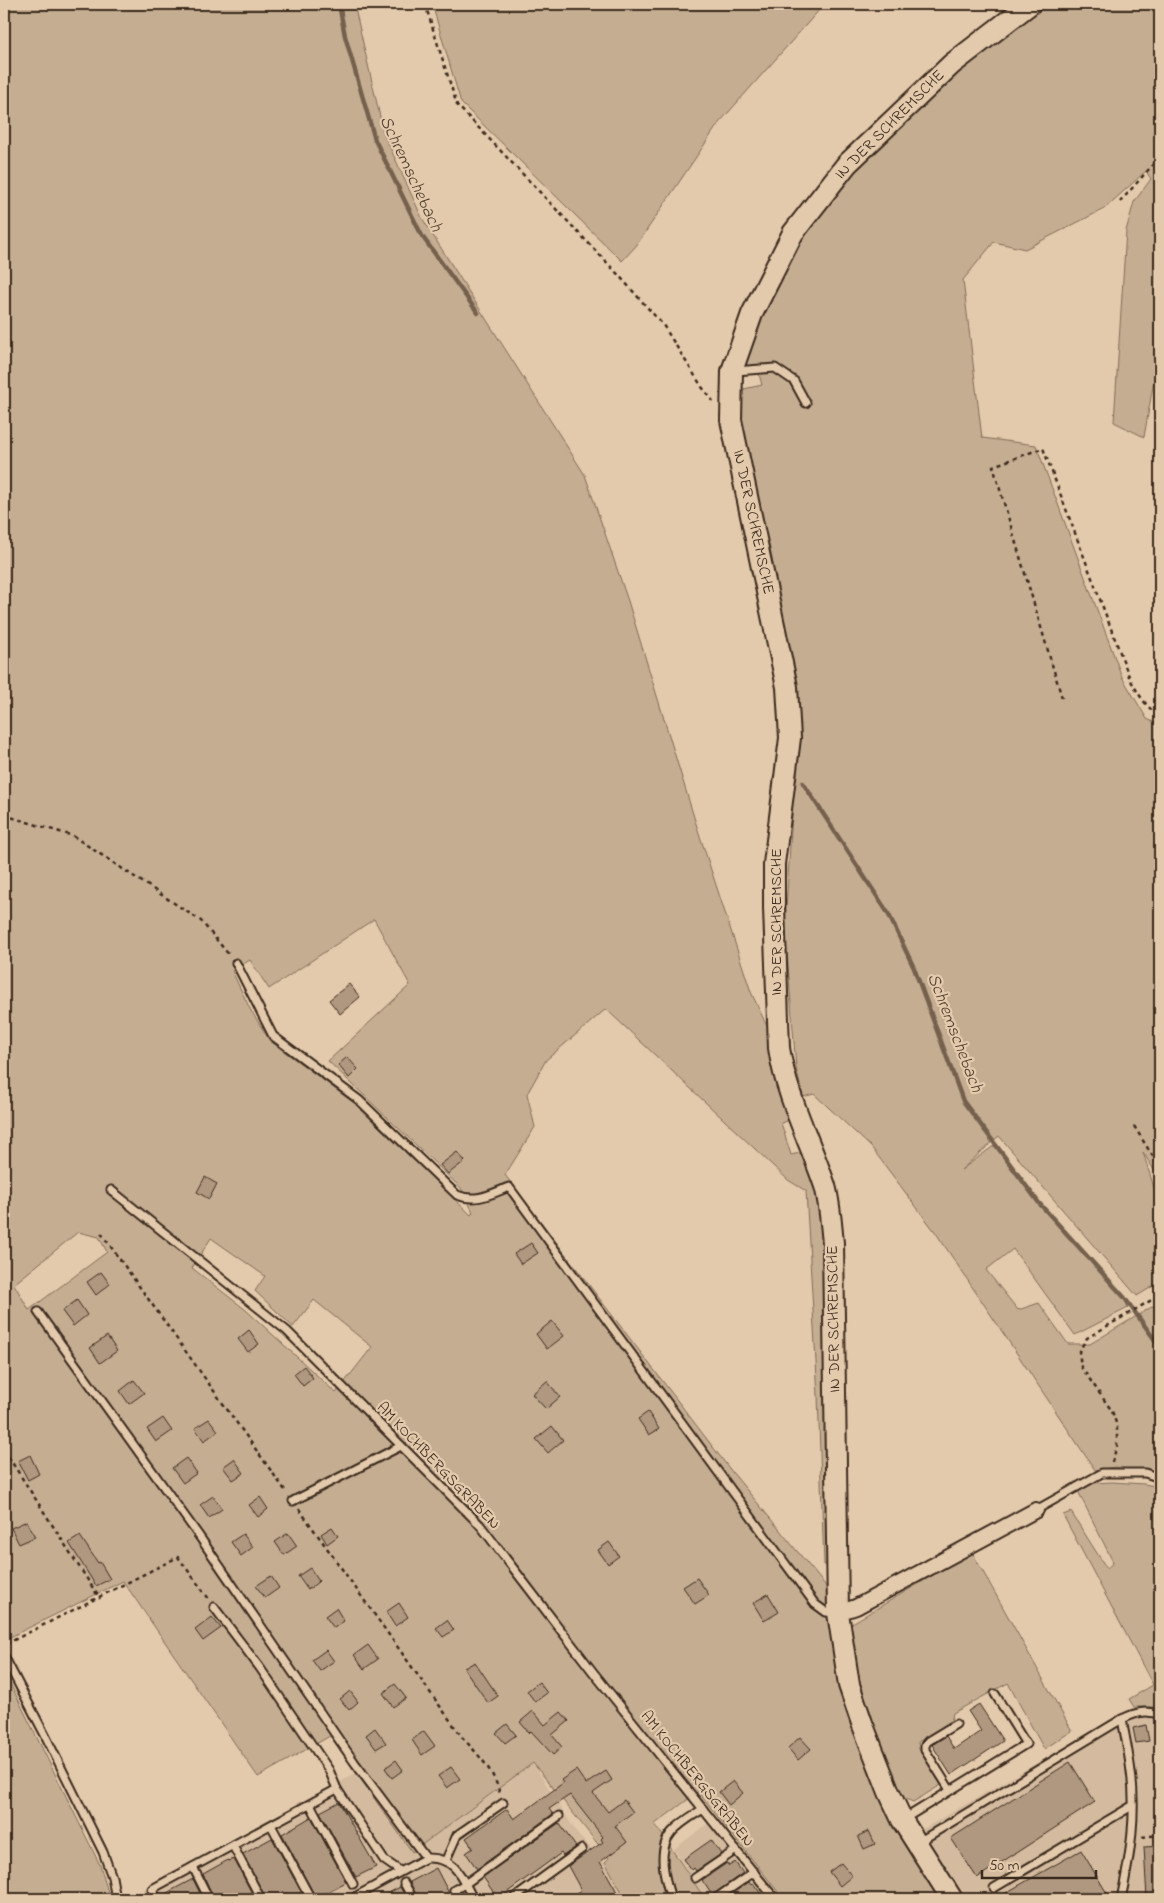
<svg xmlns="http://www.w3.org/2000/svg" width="1164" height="1903" font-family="'Indie Flower',sans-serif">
<rect width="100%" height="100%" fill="#e4caac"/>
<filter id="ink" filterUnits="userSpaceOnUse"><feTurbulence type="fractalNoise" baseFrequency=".02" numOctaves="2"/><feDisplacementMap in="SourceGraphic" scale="10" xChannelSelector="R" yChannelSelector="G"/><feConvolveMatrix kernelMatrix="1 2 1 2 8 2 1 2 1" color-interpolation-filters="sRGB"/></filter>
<g filter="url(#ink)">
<g fill="#d4bb9f">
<path d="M1134 1707H1160V1899H965L921 1830Z"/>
<path d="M533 1763 578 1835 605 1862 626 1899H127L356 1773 412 1852Z"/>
<path d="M718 1816 784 1899H705L674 1849Z"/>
</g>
<g fill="#c5ad92" stroke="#806c58" fill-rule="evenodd">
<path d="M4 4H354L384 134 422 218 585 475 628 601 697 827 751 992 772 1037 793 1119 781 1123 791 1155 804 1152 819 1189 825 1223 833 1564 824 1565 818 1396 806 1191 788 1180 606 1009 546 1060 527 1094 535 1127 505 1175 732 1472 825 1585 834 1601 841 1691 903 1842 943 1899H784L698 1792 655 1824 705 1899H626L605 1862 609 1858 533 1763 412 1852 330 1736 258 1777 123 1581 4 1640ZM374 919 410 985 328 1061 461 1188 473 1212 471 1215 354 1103 270 1041 250 1009 232 971 250 960 269 989ZM78 1232 99 1237 107 1252 29 1310 14 1284ZM211 1238 265 1276 255 1291 293 1327 314 1300 372 1347 336 1393 246 1310 192 1268Z"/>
<path d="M432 4H829L821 8 719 123 636 246 622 261 461 103Z"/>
<path d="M1019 4H1160V346L1144 437 1114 422 1126 231 1134 202 1151 179 1146 171 1104 209 1025 249 994 242 963 280 982 438 1036 445 1122 677 1147 719 1160 725V1180L1143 1152 1156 1194 1160 1200V1282L1137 1296 999 1136 961 1170 995 1145 1039 1203 1124 1297 1128 1308 1075 1335 1013 1249 986 1270 1018 1310 1039 1303 1068 1344H1090L1160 1302V1478L1116 1467 1095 1470 936 1233 871 1147 814 1094 803 1097 796 1068 785 926 794 782 800 739 789 645 744 436 739 390 762 385 757 367 742 365 764 303H746L794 221Z"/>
<path d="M1112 1482 1144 1484 1160 1487V1707H1134L1129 1699 1153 1685 1063 1515 1071 1512 1107 1569 1113 1562 1078 1491 1094 1483Z"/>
<path d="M972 1552 1072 1731 1044 1749 1008 1683 953 1713 951 1722 918 1742 919 1749 941 1785 913 1802 901 1797 857 1686 849 1625Z"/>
<path d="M4 1671 100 1865 110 1899H4Z"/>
</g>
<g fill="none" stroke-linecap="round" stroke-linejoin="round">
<g stroke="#74614e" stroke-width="4.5">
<path d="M339 4 345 36 375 140 422 236 478 313"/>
<path d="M803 783 888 913 914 968 963 1101 1039 1203 1124 1297 1160 1347"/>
</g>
</g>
<g fill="#b09880" stroke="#3b2a1e">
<path d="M349 984 360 997 340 1014 329 1000Z"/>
<path d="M347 1057 358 1069 349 1078 338 1065Z"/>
<path d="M457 1152 465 1161 448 1174 440 1165Z"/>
<path d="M205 1177 217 1184 209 1199 197 1192Z"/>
<path d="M531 1243 538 1253 521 1264 514 1254Z"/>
<path d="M101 1272 110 1284 96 1295 87 1282Z"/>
<path d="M77 1300 87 1315 73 1326 62 1311Z"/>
<path d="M552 1321 564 1336 547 1349 536 1334Z"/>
<path d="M249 1330 259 1344 248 1352 238 1339Z"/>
<path d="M107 1336 117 1351 100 1363 90 1348Z"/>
<path d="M304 1366 313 1378 303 1386 294 1374Z"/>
<path d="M134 1380 144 1393 129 1404 120 1391Z"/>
<path d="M547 1381 560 1397 546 1409 532 1394Z"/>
<path d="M648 1412 659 1429 649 1435 638 1419Z"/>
<path d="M163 1418 172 1431 156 1442 147 1429Z"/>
<path d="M209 1419 218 1431 204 1441 195 1428Z"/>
<path d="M552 1426 563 1440 548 1453 536 1439Z"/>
<path d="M30 1455 39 1474 28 1480 18 1461Z"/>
<path d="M186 1458 197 1473 183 1483 172 1468Z"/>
<path d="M234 1459 244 1473 233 1480 223 1467Z"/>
<path d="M213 1496 222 1509 209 1518 200 1505Z"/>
<path d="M260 1497 268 1509 258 1517 249 1505Z"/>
<path d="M27 1521 35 1537 19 1544 11 1528Z"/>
<path d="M332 1527 338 1536 327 1544 321 1534Z"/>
<path d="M288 1533 297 1546 284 1555 275 1542Z"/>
<path d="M243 1534 253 1547 241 1556 231 1542Z"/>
<path d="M80 1536 98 1563 100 1562 110 1579 96 1586 69 1543Z"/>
<path d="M609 1542 619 1556 608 1564 598 1550Z"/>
<path d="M310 1568 319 1581 308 1590 298 1576Z"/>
<path d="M271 1576 279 1588 265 1598 256 1586Z"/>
<path d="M697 1578 709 1595 695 1604 683 1587Z"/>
<path d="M768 1594 779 1612 764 1621 753 1603Z"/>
<path d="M399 1603 408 1617 395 1626 386 1612Z"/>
<path d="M336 1608 344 1621 334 1628 325 1616Z"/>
<path d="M212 1617 221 1628 203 1641 195 1630Z"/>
<path d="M447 1620 454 1630 443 1637 436 1628Z"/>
<path d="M368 1645 378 1659 364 1669 354 1655Z"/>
<path d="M326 1650 334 1661 320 1671 312 1660Z"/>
<path d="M475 1662 498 1696 488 1703 464 1668Z"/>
<path d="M539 1682 547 1693 535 1702 527 1691Z"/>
<path d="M395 1684 406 1698 393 1707 383 1693Z"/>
<path d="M350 1691 358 1702 349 1710 340 1699Z"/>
<path d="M979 1704 1003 1741 951 1775 932 1745 946 1736 954 1749 981 1731 968 1711Z"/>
<path d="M533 1711 545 1725 561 1712 569 1721 552 1735 562 1747 553 1755 531 1731 529 1733 520 1722Z"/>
<path d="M507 1724 516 1735 505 1743 496 1733Z"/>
<path d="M1146 1725 1149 1741 1136 1743 1133 1728Z"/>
<path d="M375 1728 386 1743 376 1749 366 1735Z"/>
<path d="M424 1731 435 1746 422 1755 412 1740Z"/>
<path d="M800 1737 811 1749 798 1760 788 1748Z"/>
<path d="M396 1760 403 1770 392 1778 385 1768Z"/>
<path d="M1070 1762 1095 1802 977 1878 951 1838Z"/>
<path d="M451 1767 460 1779 447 1788 438 1776Z"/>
<path d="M576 1770 586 1784 606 1771 612 1780 593 1793 608 1812 624 1800 633 1812 615 1826 627 1842 600 1862 621 1899H566L581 1890 568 1866 603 1842 601 1839 603 1837 570 1795 549 1809 553 1814 477 1869 466 1853 473 1848 466 1838 507 1809 514 1819 563 1783 561 1780Z"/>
<path d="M733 1781 743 1793 729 1805 719 1792Z"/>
<path d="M339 1802 376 1867 356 1877 320 1812Z"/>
<path d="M311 1817 346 1882 316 1898 282 1834Z"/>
<path d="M559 1823 576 1847 563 1856 561 1853 498 1899 483 1877Z"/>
<path d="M869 1831 875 1844 864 1849 858 1836Z"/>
<path d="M272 1838 305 1899H266L243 1854Z"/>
<path d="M711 1840 721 1854 696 1871 694 1868 692 1870 684 1859Z"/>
<path d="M1160 1846V1899H1147L1144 1847Z"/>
<path d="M1081 1850 1108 1895 1101 1899H995Z"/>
<path d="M234 1859 255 1899H214L203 1874 228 1860 229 1861Z"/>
<path d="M735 1862 743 1873 712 1895 702 1880 727 1863 729 1866Z"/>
<path d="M841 1863 852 1876 840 1886 829 1872Z"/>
<path d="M436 1868 452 1899H418L410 1882Z"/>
<path d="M193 1879 203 1899H162L161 1896Z"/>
<path d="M749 1882 751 1885 753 1883 761 1894 754 1899H724Z"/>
<path d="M400 1887 407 1899H377Z"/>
</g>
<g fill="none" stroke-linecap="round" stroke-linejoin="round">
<g stroke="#3b2a1e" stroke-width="11">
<g id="lane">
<path d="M735 371 775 368 794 381 806 403"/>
<path d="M236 963 273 1036 359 1100 457 1195C476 1203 491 1194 509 1187L815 1604 826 1612 837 1613"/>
<path d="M111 1190 287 1331 480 1525 593 1672 775 1899"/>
<path d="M38 1312 199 1536 355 1763 426 1858C456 1857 461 1876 473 1899"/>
<path d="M293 1501 401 1446"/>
<path d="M1036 1510 1102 1473H1145L1160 1478"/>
<path d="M214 1607 260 1668 329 1770 337 1789"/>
<path d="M4 1656 46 1737 103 1852 112 1877 116 1899"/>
<path d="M950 1790 925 1750V1745L928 1741 956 1724"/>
<path d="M310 1804 353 1884"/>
<path d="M904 1819 1026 1744 995 1694"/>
<path d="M271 1825 311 1899"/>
<path d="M917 1843 1122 1719C1135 1713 1146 1709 1160 1715"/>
<path d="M233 1846 261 1899"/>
<path d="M446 1860 457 1835 503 1803"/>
<path d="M193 1867 209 1899"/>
<path d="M695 1878 736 1850"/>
<path d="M404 1883 413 1899"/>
<path d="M994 1888 1132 1806"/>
<path d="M157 1899 152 1889 337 1789 384 1860 400 1871"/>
<path d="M351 1899 426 1858"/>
<path d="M459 1899 454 1890 465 1884 559 1816"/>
<path d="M513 1899 582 1849"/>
<path d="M671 1899C665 1879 656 1850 672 1832 681 1822 692 1816 703 1809"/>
<path d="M715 1899 754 1872"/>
<path d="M1121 1899C1130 1858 1137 1814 1131 1772 1129 1754 1125 1736 1122 1719"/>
</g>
</g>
<g stroke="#3b2a1e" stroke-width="18">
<path id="street" d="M838 1613 856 1607 1036 1510"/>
</g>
<g stroke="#3b2a1e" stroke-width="24">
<path id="secondary" d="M952 1899 902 1820 889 1792 862 1723 849 1685 838 1613 833 1243C831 1225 830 1204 825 1186 810 1141 786 1096 779 1048L774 908V864L790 738 787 687 731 420 732 371 752 314 793 233 847 164 952 64 1030 4"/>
</g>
<g stroke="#3b2a1e" stroke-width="2.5" stroke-dasharray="4 4" stroke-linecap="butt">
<path d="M425 4 457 105 614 270 663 325 702 387 713 401"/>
<path d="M1120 202 1157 160 1160 154"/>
<path d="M1062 698 993 466 1043 448 1130 679C1138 693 1146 708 1160 716"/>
<path d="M4 815 73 836 201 921 230 956"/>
<path d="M1134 1126 1160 1168"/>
<path d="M101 1233 287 1493"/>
<path d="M4 1450 100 1599"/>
<path d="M1112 1462 1117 1446V1426L1112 1411 1081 1367 1079 1351 1087 1338 1160 1295"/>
<path d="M299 1509 462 1737C478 1755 494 1770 500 1794"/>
<path d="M6 1644 178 1557 209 1599"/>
<path d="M1142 1837 1160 1835"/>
</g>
<use href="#lane" stroke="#e4caac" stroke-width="7"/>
<use href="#street" stroke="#e4caac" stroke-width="14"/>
<use href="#secondary" stroke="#e4caac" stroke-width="20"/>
</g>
</g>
<g text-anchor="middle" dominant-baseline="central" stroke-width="4.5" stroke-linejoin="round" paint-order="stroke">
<g font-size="16" fill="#3b2a1e" stroke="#e4caac">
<text transform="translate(890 125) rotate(-45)">IN DER SCHREMSCHE</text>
<text transform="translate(753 522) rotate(78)">IN DER SCHREMSCHE</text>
<text transform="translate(777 922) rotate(-90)">IN DER SCHREMSCHE</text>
<text transform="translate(834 1319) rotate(-91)">IN DER SCHREMSCHE</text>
<text transform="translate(438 1466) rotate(46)">AM KOCHBERGSGRABEN</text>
<text transform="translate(697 1779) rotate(51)">AM KOCHBERGSGRABEN</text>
</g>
<g font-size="18" font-style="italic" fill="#4e3c2e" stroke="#e4caac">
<text transform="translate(410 174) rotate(65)">Schremschebach</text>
<text transform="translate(954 1033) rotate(69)">Schremschebach</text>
</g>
</g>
<rect width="1164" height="1903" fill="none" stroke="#e4caac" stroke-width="20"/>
<rect x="10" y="10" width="1144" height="1883" fill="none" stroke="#3b2a1e" stroke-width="2" filter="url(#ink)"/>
<path d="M982 1870v8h114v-8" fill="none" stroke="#3b2a1e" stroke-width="2.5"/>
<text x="989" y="1870" font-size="15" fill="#3b2a1e" stroke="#e4caac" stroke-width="4" paint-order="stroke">50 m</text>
</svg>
